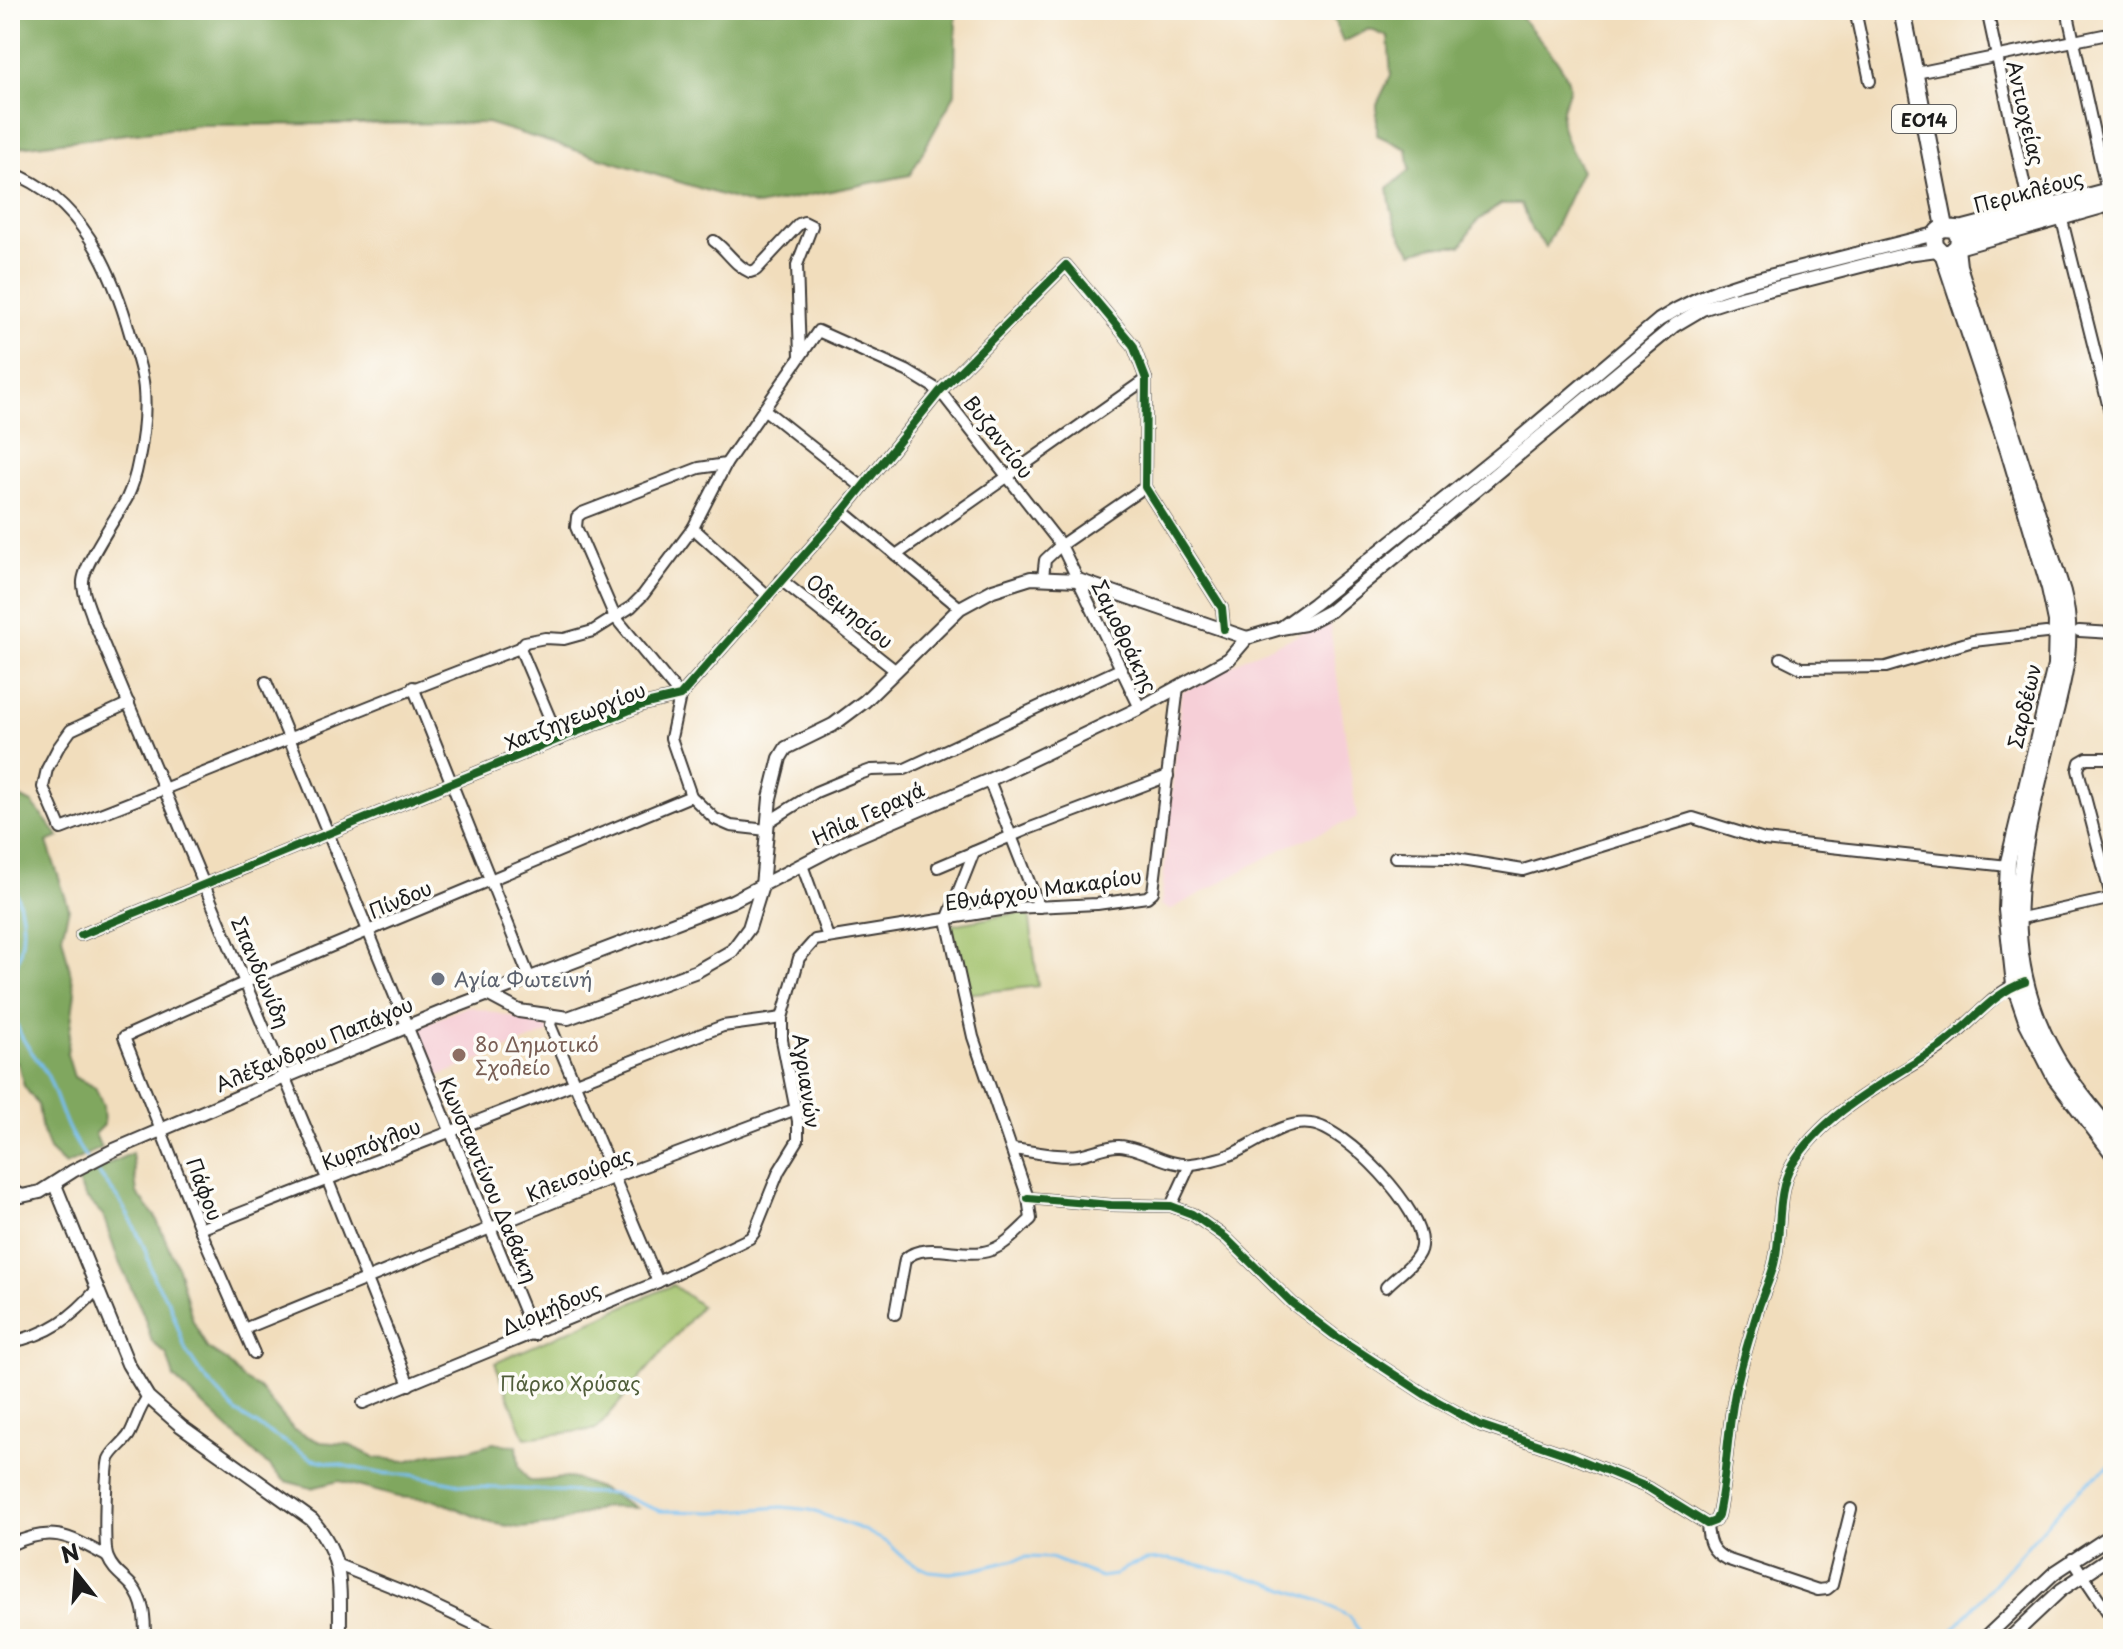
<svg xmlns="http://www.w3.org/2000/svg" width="2123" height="1649" font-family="'Playpen Sans',sans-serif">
<rect width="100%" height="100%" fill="#fdfcf7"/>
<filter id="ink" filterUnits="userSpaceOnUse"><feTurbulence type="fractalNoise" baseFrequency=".0125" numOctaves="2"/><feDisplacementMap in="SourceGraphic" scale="16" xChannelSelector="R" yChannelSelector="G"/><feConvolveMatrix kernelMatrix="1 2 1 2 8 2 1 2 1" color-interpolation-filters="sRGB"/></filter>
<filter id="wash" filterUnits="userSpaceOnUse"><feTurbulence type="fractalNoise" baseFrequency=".006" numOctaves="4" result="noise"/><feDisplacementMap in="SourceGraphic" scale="32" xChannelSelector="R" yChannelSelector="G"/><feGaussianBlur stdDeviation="1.8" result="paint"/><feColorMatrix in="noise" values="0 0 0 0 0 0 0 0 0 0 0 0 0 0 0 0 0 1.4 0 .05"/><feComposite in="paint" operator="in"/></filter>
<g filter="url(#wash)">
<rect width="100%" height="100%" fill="#f1ddbc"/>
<g fill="#f6cfd7">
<path d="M1329 619 1357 818 1286 847 1170 910 1161 905 1181 692 1249 656 1313 629Z"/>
<path d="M468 1006 542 1024 549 1030 548 1033 436 1077 415 1028Z"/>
</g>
<g fill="#a1c16a" stroke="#5e6e43" stroke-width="2">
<path d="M1029 911 1038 986 966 994 951 925Z"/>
<path d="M673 1285 701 1306 597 1429 525 1438 495 1363Z"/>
</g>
<g fill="#80a75e" stroke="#4e623d" stroke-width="2">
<path d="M10 10H956L955 94 910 175 757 206 487 123 202 125 10 148Z"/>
<path d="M1330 10H1515C1529 28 1569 67 1569 87 1570 94 1563 103 1562 111 1558 130 1573 154 1582 170L1546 247 1532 231 1521 204H1501L1476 222 1461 246H1434L1412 252C1396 233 1391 213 1388 188L1410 170 1407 149 1377 135V104L1391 75 1388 37 1369 29 1343 42Z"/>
<path d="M20 797 32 803 59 837 47 842 69 908 62 936 75 992 67 1054 74 1077 95 1087 103 1105 104 1125 95 1134 101 1148 65 1165 49 1150 41 1126 38 1105 24 1086 18 1064 10 1055V799Z"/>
<path d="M132 1153 137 1193 155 1216 178 1268 193 1321 207 1348 227 1361 243 1379 259 1388 294 1430 320 1442 347 1444 376 1458 406 1461 431 1454 468 1450 493 1443 517 1446 519 1467 529 1481C543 1482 553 1478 567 1478 581 1478 623 1500 636 1508L603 1507 553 1525 520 1528 491 1523 436 1500 398 1497 339 1481 311 1488 285 1481 174 1378 167 1355 152 1342 143 1313 118 1260 103 1215 85 1197 77 1180 88 1173Z"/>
</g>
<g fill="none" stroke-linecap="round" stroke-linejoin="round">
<g stroke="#78c0f1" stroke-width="3">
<path d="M10 880C28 913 26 947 10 980"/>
<path d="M10 991C11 1005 14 1020 20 1033 27 1050 43 1063 50 1081 63 1114 65 1129 87 1159"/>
<path d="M92 1165 118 1198 132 1222 145 1249 154 1279 169 1302 186 1351 200 1372 237 1413 313 1459 379 1473 412 1475 475 1487 617 1494 660 1511 714 1512 782 1507 810 1510 864 1530 888 1543 906 1560 929 1571 950 1573 973 1570 1027 1557 1051 1558 1101 1577 1115 1575 1130 1565 1147 1560 1169 1559 1200 1565 1266 1582 1323 1602 1348 1616 1366 1639"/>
<path d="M1945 1639 2061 1508 2081 1487 2113 1463"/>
</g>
</g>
</g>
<g filter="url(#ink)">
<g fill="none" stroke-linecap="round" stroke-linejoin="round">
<g stroke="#3c3934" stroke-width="14">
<g id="minor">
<path d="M1855 10 1870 81"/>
<path d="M1987 10 2031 215"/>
<path d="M2067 10 2113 219"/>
<path d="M1916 73 2113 33"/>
<path d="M10 172C81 198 112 269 131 337 136 354 143 372 144 390 146 414 143 439 138 463 136 474 132 487 127 498 118 515 81 567 83 584 83 595 90 608 93 619L328 1181 409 1385"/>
<path d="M2061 216 2113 424"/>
<path d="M714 241C727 250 735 266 750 272L756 270 799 224 804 222 812 226 797 265 800 356"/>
<path d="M765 410 861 486"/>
<path d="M726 464 699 468 582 513 577 517 576 527 615 617 680 696 671 738 691 796 715 819 731 826 767 830"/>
<path d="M843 511 960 608"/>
<path d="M693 528 767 595"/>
<path d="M896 555 1146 379"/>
<path d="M1043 577 1045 560 1061 545 1145 487"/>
<path d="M781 580 896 671"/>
<path d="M2079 631 2113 633"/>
<path d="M520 648 559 740"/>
<path d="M1781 658 1801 668 1886 667 1973 641 2046 633"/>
<path d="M266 682 534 1335"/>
<path d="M413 687 530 979"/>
<path d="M129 703 71 730 58 748 47 769 43 787 61 829C215 771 365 705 520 648L525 642 545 638 564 639 593 631 631 607 643 595 693 528 726 464 818 331 907 371 940 391 1061 545 1140 708"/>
<path d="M2113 758H2087L2080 762 2078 770 2113 904"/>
<path d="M989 780 1039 907"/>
<path d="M768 822 816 792 857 775 871 770 905 769 1120 669"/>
<path d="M1395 857 1449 858 1523 870 1693 818 1764 840 2008 866"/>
<path d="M802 865 828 937"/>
<path d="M938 867 1028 829 1168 776"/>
<path d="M947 920 974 852"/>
<path d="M2012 920 2113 898"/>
<path d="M81 935 642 705 680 696 843 511 940 391 1066 265 1133 345 1146 379 1145 487 1222 608 1224 629"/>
<path d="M552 1017 550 1025 658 1282"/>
<path d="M1012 1149C1033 1151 1057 1158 1078 1155 1093 1153 1106 1145 1120 1146 1141 1147 1169 1167 1191 1164 1202 1163 1222 1158 1232 1154 1257 1143 1283 1120 1311 1124 1345 1128 1425 1210 1421 1246 1420 1261 1396 1276 1386 1287"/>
<path d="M1028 1198 1111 1205 1171 1206 1192 1214 1226 1238 1292 1303 1334 1335 1424 1394 1480 1425 1571 1456 1649 1488 1707 1524 1715 1521 1718 1515C1727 1473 1727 1430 1736 1388 1742 1361 1751 1333 1759 1306 1764 1291 1772 1276 1775 1260 1782 1230 1776 1192 1792 1165 1825 1111 1888 1081 1939 1048 1964 1031 1994 992 2019 983"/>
<path d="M1171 1206 1190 1165"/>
<path d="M200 1229 699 1035 723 1026 782 1018"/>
<path d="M895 1314 905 1259C926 1239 964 1260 991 1250 1006 1245 1019 1230 1031 1219L1028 1198 973 1037 947 920"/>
<path d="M244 1329 615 1177 796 1109"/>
<path d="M10 1342C49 1335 73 1317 98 1288"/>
<path d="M254 1353 200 1229 124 1037 246 982 691 796"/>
<path d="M363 1403 658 1282 750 1238 754 1233 779 1171 798 1140V1121L782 1040V1018L799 958 815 940 1013 908 1097 904 1147 897 1153 892 1178 687"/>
<path d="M1707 1524C1708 1542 1711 1551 1726 1559L1818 1590 1827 1589 1832 1585 1851 1509"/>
<path d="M10 1545C52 1525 69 1536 106 1556"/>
<path d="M2072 1559 2113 1620"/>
<path d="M338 1565 410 1594 505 1639"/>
<path d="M145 1639C145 1619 145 1602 132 1586 123 1576 113 1571 108 1558 103 1548 106 1470 109 1459 113 1450 123 1444 129 1435 136 1423 138 1409 148 1397"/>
</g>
</g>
<g stroke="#3c3934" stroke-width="16">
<g id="tertiary">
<path d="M1281 628 1314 604 1510 446 1659 320C1685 303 1710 292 1741 283L1935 234"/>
<path d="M1247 638 1281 628 1305 624 1330 611 1675 325 1702 309 1733 299 1907 254 1937 250"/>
<path d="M489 995 519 1011 568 1018 697 971 732 951 749 928 762 886 770 798 780 758 786 748 833 725 865 701 960 608 993 590 1031 578 1078 580 1247 638"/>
<path d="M55 1185 128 1364 148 1397 181 1426 312 1520C346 1559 339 1590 340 1639"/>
<path d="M10 1190 22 1196 40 1192 73 1171 114 1150 285 1077 452 1008 732 901 849 840 989 780 1140 708 1229 659 1247 638"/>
<path d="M1984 1639 2054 1573 2113 1534"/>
<path d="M2009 1639 2061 1590 2113 1555"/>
</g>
</g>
<g stroke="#3c3934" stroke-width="18">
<g id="secondary">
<path d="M1957 248 1959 266 2063 592C2076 641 2063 683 2051 730 2024 846 1992 943 2055 1055 2071 1084 2093 1108 2113 1134"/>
<path d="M1942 253 2008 451 2049 588 2056 621 2055 666 2008 862 2006 910 2014 985 2027 1023 2055 1078 2113 1154"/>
</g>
</g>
<g stroke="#3c3934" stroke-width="20">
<g id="primary">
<path d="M1902 10 1945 227"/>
<path d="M1954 229 1959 237 1958 246 1950 253H1942L1935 246 1934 238C1940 222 1951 231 1964 229L2113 190"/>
<path d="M1958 246 2113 202"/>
</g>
</g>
<use href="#minor" stroke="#fff" stroke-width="10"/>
<use href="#tertiary" stroke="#fff" stroke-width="12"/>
<use href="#secondary" stroke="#fff" stroke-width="14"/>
<use href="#primary" stroke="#fff" stroke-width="16"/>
<g stroke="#fdfcf7" stroke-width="13">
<g id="cycleway">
<path d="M81 935 642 705 680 696 843 511 940 391 1066 265 1133 345 1146 379 1145 487 1222 608 1224 629"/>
<path d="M1028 1198 1111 1205 1171 1206 1192 1214 1226 1238 1292 1303 1334 1335 1424 1394 1480 1425 1571 1456 1649 1488 1707 1524 1715 1521 1718 1515C1727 1473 1727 1430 1736 1388 1742 1361 1751 1333 1759 1306 1764 1291 1772 1276 1775 1260 1782 1230 1776 1192 1792 1165 1825 1111 1888 1081 1938 1048 1968 1028 1991 993 2025 982"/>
</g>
</g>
<use href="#cycleway" stroke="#1b5e20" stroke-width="8"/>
</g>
</g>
<circle fill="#6b7280" stroke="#fdfcf7" stroke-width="3" cx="438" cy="979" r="8"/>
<circle fill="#8d6e63" stroke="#fdfcf7" stroke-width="3" cx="459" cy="1055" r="8"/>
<g text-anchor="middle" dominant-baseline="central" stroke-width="7" stroke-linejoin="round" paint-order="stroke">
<rect fill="#fdfcf7" stroke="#605f5e" stroke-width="2" x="1892" y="105" width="64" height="28" rx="6"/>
<g font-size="18" font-weight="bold" fill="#1c1c1c">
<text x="1924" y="119">ΕΟ14</text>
</g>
<g font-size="20" fill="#1c1c1c" stroke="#fdfcf7">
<text transform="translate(2026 113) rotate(77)">Αντιοχείας</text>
<text transform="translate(2028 191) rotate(-15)">Περικλέους</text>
<text transform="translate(999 437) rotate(52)">Βυζαντίου</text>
<text transform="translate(850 611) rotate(39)">Οδεμησίου</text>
<text transform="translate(1125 636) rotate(64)">Σαμοθράκης</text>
<text transform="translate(2024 706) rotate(-77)">Σαρδέων</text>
<text transform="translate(575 716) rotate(-22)">Χατζηγεωργίου</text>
<text transform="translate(868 813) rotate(-25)">Ηλία Γεραγά</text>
<text transform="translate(1043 889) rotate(-8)">Εθνάρχου Μακαρίου</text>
<text transform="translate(400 899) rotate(-23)">Πίνδου</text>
<text transform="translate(261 972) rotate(67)">Σπανδωνίδη</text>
<text transform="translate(314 1044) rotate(-23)">Αλέξανδρου Παπάγου</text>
<text transform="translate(807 1081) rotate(82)">Αγριανών</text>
<text transform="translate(371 1144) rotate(-22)">Κυρπόγλου</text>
<text transform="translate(579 1174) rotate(-22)">Κλεισούρας</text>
<text transform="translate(489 1180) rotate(67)">Κωνσταντίνου Δαβάκη</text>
<text transform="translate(205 1189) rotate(69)">Πάφου</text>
<text transform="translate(551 1308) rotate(-23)">Διομήδους</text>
</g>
<g font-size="20" fill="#5b616d" stroke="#fdfcf7" text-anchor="start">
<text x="454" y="979">Αγία Φωτεινή</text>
</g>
<g font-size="20" fill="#785e54" stroke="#fdfcf7" text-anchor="start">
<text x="475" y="1044">8ο Δημοτικό<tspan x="475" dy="23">Σχολείο</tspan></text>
</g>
<g font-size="20" fill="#515e3b" stroke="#fdfcf7">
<text x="570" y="1383">Πάρκο Χρύσας</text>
</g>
</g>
<rect width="2123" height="1649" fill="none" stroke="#fdfcf7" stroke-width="40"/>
<g transform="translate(76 1573) rotate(343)" stroke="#fdfcf7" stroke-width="6" paint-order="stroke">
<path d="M0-6L14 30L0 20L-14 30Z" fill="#1c1c1c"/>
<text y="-12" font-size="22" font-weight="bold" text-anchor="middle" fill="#1c1c1c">N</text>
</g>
</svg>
